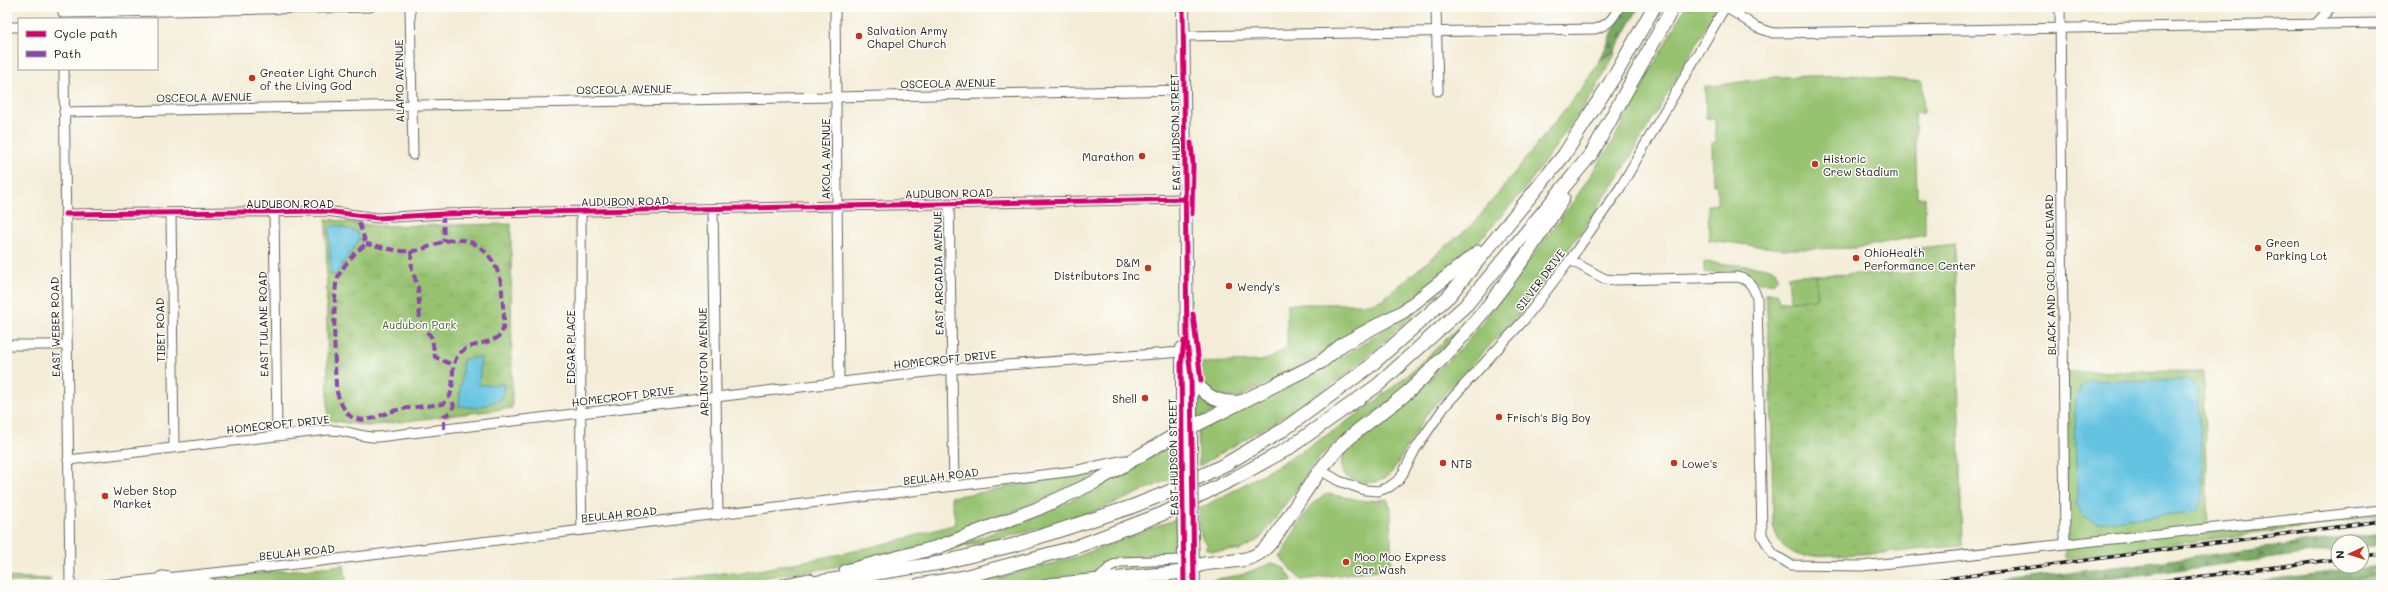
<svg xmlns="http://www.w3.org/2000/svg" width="2388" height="592" font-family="Mali,sans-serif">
<defs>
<pattern id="forest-firs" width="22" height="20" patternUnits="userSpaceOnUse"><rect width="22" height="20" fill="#79a963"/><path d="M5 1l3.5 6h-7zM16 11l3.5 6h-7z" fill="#628951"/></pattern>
<pattern id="park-tufts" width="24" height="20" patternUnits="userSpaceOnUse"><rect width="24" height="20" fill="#97c371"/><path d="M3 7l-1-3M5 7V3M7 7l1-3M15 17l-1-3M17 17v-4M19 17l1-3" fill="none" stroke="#82a761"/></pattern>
</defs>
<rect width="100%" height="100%" fill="#fdfcf7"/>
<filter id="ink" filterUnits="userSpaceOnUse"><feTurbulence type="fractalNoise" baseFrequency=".025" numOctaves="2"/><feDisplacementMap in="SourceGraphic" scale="8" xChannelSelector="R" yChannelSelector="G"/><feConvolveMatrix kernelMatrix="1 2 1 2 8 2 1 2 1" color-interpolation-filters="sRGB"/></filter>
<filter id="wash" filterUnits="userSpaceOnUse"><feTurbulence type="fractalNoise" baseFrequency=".012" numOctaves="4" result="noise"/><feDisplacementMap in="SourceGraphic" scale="16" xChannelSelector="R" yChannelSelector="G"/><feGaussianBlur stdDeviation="0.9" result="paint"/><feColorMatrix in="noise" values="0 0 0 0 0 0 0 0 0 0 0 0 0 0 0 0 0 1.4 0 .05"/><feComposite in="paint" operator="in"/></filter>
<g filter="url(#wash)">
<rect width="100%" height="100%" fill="#f3ecd6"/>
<g fill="#97c371" stroke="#5a7046">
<path d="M1685 7H1718L1618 178 1566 253 1520 314 1452 385 1427 414 1392 472C1379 486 1361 485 1345 476L1341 467 1343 453 1369 427 1409 399 1468 341 1573 202 1613 141Z"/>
<path d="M1615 51 1616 52 1593 94 1524 190 1474 247 1409 302 1353 339 1238 398 1215 396 1200 377V363L1261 361 1270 358 1287 347V304H1369L1383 299 1475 222 1582 88 1600 60Z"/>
<path d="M1851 75 1922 82 1924 113 1915 114 1917 197H1925V235L1856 248 1800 249H1781L1709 240 1708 205 1717 204V185H1713L1712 143 1716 142 1715 119 1706 118 1705 87 1776 77Z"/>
<path d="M1704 262 1770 268 1775 270 1778 277 1773 283H1758C1742 267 1725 272 1704 273Z"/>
<path d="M1799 275H1816L1817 299 1792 301 1790 298 1788 277Z"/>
<path d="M1439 292 1351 371 1305 404 1199 466 1198 429 1351 352Z"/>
<path d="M1490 295 1422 376 1320 456 1260 539 1240 550 1212 551 1205 548 1208 544C1197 539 1200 520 1199 509 1261 476 1322 442 1378 399 1418 368 1454 332 1490 295Z"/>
<path d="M2203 371 2208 528 2381 510V517L2065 558 2063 372Z"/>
<path d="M1198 393 1223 408 1197 419Z"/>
<path d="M1167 446H1171L1176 451V476C1141 492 1106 508 1069 520 1028 533 986 541 945 551L1031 518 1076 498Z"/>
<path d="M1103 470 1078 486 928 545 884 557 824 569 719 584 628 585 732 572 737 574 836 555 893 542 956 524 951 497 1004 489V487Z"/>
<path d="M1329 494 1365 501 1387 499 1391 508V568L1301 580 1279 556C1294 538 1307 498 1329 494Z"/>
<path d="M1176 519C1177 533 1179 549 1164 556L1122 558 1098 575 1082 577 1014 585H963L1003 577 1076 557Z"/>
<path d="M1171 563 1172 566 1113 573 1112 571 1124 565Z"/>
<path d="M1272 563 1284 567 1293 581 1264 585H1207L1211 580 1241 575Z"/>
<path d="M344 565 347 585H240L198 579Z"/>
<path d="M7 577 50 579 51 581 7 582Z"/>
</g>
<g fill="url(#forest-firs)" stroke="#4a6240">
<path d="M1624 7H1639L1615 51 1600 60Z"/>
<path d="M2381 533V545L2362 547V542H2338V550L2058 585H1975Z"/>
<path d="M2381 566V575L2308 585H2226Z"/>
</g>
<g fill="url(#park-tufts)" stroke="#5a7046">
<path d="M326 219 378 226 511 224 512 408 367 426 328 420Z"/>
<path d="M1955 244 1962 546 1885 553 1803 556C1786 553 1777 542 1773 525L1771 384 1766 293H1777L1779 302 1816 299V275L1911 273 1910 249Z"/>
<path d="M2381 575V585H2308Z"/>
</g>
<g fill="#63c3e1" stroke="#40707e">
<path d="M336 225 357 232 360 239 335 275H331L329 228Z"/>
<path d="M481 357 479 385 504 384 502 399 476 408 459 406 463 360Z"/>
<path d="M2186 380 2192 381 2198 391 2203 494 2198 509 2191 512 2098 523 2085 518 2077 507 2075 406V398L2083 384 2090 381Z"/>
</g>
</g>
<g filter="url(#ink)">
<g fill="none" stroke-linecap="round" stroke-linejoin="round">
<g stroke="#67655d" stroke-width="11">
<g id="minor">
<path d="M410 7 413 155"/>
<path d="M835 7 839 383"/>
<path d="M1436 7 1438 91"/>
<path d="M1726 7 1756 27 1773 33 2381 23"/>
<path d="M2060 7 2065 543"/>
<path d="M63 13 370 7"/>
<path d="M2316 24 2331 7"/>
<path d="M7 27H19"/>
<path d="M1184 36 1595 29C1608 25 1613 19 1619 7"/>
<path d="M64 69 70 585"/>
<path d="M64 112 1185 90"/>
<path d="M949 203 954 486"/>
<path d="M713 209 718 515"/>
<path d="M274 212 277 435"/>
<path d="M581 212C582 318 579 424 582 530"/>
<path d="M171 213 174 447"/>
<path d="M65 214 326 211 378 218 443 214 1186 199"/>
<path d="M1570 260 1605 279 1615 280 1737 277C1749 279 1753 286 1757 298L1762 535 1773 554 1791 565 1862 566 2381 510"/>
<path d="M7 345H67"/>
<path d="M68 460 328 430C346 429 361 438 378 437L952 369 1182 352"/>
<path d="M1320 470 1339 481 1365 490 1378 491 1389 487 1400 479 1416 448 1445 406 1524 320 1570 260 1620 188 1725 7"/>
<path d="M1096 582 1111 566 1120 562 1184 560 1189 563"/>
<path d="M101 585 287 565 954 486 1074 471 1125 460"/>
</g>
</g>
<g stroke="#67655d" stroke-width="14">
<g id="major">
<path d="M1183 7 1187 342 1191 377V445"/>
<path d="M1182 450V348"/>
<path d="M1192 536 1194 585"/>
<path d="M1184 540V585"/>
</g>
</g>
<g stroke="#67655d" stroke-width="15">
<g id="highway">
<path d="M1191 377C1205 396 1217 404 1240 402"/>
<path d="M846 571 938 547 1037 509 1095 482 1170 438 1321 362 1343 344 1404 311 1478 252"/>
<path d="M162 578 210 585"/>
<path d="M785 585 809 580"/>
<path d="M801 585 940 563 1014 545 1131 507 1166 493 1226 464 1283 430 1369 367 1449 296 1564 155 1617 72 1654 7"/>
<path d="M919 585 960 578 1076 547 1162 514 1233 479 1289 448 1378 385 1466 305 1592 153 1673 7"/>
<path d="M1048 585 1184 572C1206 556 1239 568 1261 552 1273 543 1281 528 1289 516 1304 494 1317 472 1335 452 1356 428 1385 412 1409 391 1470 335 1520 269 1563 198"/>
</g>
</g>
<use href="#minor" stroke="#fff" stroke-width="9"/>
<use href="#major" stroke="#fff" stroke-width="12"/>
<use href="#highway" stroke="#fff" stroke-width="13"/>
<g stroke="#1c1c1c" stroke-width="3.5">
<g id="rail">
<path d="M2362 556 2381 554"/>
<path d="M1899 585 2381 521"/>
<path d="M2132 585 2338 559"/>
</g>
</g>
<use href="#rail" stroke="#fdfcf7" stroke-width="2" stroke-dasharray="6" stroke-linecap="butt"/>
<g stroke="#67655d" stroke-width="14" stroke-linecap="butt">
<g id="major-bridge">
<path d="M1191 445 1192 536"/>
<path d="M1182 450 1184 540"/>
</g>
</g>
<use href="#major-bridge" stroke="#fff" stroke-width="12"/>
<g stroke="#8e44ad" stroke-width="4" stroke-dasharray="8 4" stroke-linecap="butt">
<path d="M443 214 444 242"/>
<path d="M359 223 366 244C354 253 343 265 337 279 333 291 334 379 337 392 339 400 345 414 353 418 370 424 382 413 397 410 412 407 428 406 443 404 460 392 446 367 460 353 471 342 495 344 501 334 507 323 502 304 502 292 501 266 482 236 452 240 439 241 427 249 414 251 399 253 381 246 366 244"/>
<path d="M411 251 412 270 418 287 420 322 432 338 435 357 453 365"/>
<path d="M444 429V416L451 412 454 405 450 399"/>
</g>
<g stroke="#fdfcf7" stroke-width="8">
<g id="cycleway">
<path d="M1183 7 1187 342 1191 377 1194 585"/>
<path d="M1191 143 1193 164 1192 214"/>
<path d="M65 214 326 211 378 218 443 214 1186 199"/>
<path d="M1193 314 1201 381"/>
<path d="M1184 341 1181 365 1184 585"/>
</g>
</g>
<use href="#cycleway" stroke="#d6006c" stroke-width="5"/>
</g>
</g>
<g fill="#c8321e" stroke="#fdfcf7" stroke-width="1.5">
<circle cx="859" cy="36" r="4"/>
<circle cx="252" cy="78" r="4"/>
<circle cx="1142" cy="156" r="4"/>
<circle cx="1815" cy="164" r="4"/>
<circle cx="2258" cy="248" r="4"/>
<circle cx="1856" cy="258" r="4"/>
<circle cx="1148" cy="268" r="4"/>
<circle cx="1229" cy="286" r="4"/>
<circle cx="1145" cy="398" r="4"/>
<circle cx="1499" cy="417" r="4"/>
<circle cx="1443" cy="463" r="4"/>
<circle cx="1674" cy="463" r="4"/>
<circle cx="105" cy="496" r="4"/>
<circle cx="1346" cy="562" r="4"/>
</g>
<g text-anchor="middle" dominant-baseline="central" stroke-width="3" stroke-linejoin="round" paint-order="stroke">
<g font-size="11" fill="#1c1c1c" stroke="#fdfcf7" text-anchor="start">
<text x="867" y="30">Salvation Army<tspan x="867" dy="13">Chapel Church</tspan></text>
<text x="260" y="72">Greater Light Church<tspan x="260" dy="13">of the Living God</tspan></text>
<text x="1134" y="156" text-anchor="end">Marathon</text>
<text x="1823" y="158">Historic<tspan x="1823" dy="13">Crew Stadium</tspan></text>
<text x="2266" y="242">Green<tspan x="2266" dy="13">Parking Lot</tspan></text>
<text x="1864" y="252">OhioHealth<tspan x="1864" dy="13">Performance Center</tspan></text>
<text x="1140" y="262" text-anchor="end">D&amp;M<tspan x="1140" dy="13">Distributors Inc</tspan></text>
<text x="1237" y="286">Wendy's</text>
<text x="1137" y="398" text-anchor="end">Shell</text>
<text x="1507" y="417">Frisch's Big Boy</text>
<text x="1451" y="463">NTB</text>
<text x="1682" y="463">Lowe's</text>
<text x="113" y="490">Weber Stop<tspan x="113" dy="13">Market</tspan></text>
<text x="1354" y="556">Moo Moo Express<tspan x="1354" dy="13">Car Wash</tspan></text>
</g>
<g font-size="11" fill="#1c1c1c" stroke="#fdfcf7">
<text transform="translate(399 81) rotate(-91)">ALAMO AVENUE</text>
<text transform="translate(948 83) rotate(-1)">OSCEOLA AVENUE</text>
<text transform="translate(624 89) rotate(-1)">OSCEOLA AVENUE</text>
<text transform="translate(204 97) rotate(-1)">OSCEOLA AVENUE</text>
<text transform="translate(1175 132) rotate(-91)">EAST HUDSON STREET</text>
<text transform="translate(825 159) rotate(-90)">AKOLA AVENUE</text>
<text transform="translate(949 193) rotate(-1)">AUDUBON ROAD</text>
<text transform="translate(625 201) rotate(-1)">AUDUBON ROAD</text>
<text x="290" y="203">AUDUBON ROAD</text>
<text transform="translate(938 273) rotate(-91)">EAST ARCADIA AVENUE</text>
<text transform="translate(2050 275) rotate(-91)">BLACK AND GOLD BOULEVARD</text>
<text transform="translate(1540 280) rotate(-53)">SILVER DRIVE</text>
<text transform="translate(263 324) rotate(-91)">EAST TULANE ROAD</text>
<text transform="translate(55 327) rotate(-91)">EAST WEBER ROAD</text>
<text transform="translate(160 330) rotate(-91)">TIBET ROAD</text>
<text transform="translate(570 347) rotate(-90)">EDGAR PLACE</text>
<text transform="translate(945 359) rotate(-6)">HOMECROFT DRIVE</text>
<text transform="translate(703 362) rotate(-91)">ARLINGTON AVENUE</text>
<text transform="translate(623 396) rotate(-7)">HOMECROFT DRIVE</text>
<text transform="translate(278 424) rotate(-6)">HOMECROFT DRIVE</text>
<text transform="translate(1173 457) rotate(-91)">EAST HUDSON STREET</text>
<text transform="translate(941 476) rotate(-7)">BEULAH ROAD</text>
<text transform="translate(619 514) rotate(-6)">BEULAH ROAD</text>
<text transform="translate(297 552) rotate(-6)">BEULAH ROAD</text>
</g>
<g font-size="11" fill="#4d5f3e" stroke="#fdfcf7">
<text x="419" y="324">Audubon Park</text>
</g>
</g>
<rect width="2388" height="592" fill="none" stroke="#fdfcf7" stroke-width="24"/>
<rect x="18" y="18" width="140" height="52" fill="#fdfcf7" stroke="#a3a29f"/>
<rect x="26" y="31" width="20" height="6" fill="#d6006c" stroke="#a3a29f"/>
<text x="54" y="38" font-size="12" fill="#1c1c1c">Cycle path</text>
<rect x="26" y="51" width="20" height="6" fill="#8e44ad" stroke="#a3a29f"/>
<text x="54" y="58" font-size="12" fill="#1c1c1c">Path</text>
<g transform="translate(2350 554) rotate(266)"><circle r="19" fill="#fdfcf7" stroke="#a3a29f"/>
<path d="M0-3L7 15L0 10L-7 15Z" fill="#c8321e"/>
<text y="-6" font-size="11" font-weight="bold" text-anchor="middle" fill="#1c1c1c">N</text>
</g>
</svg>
